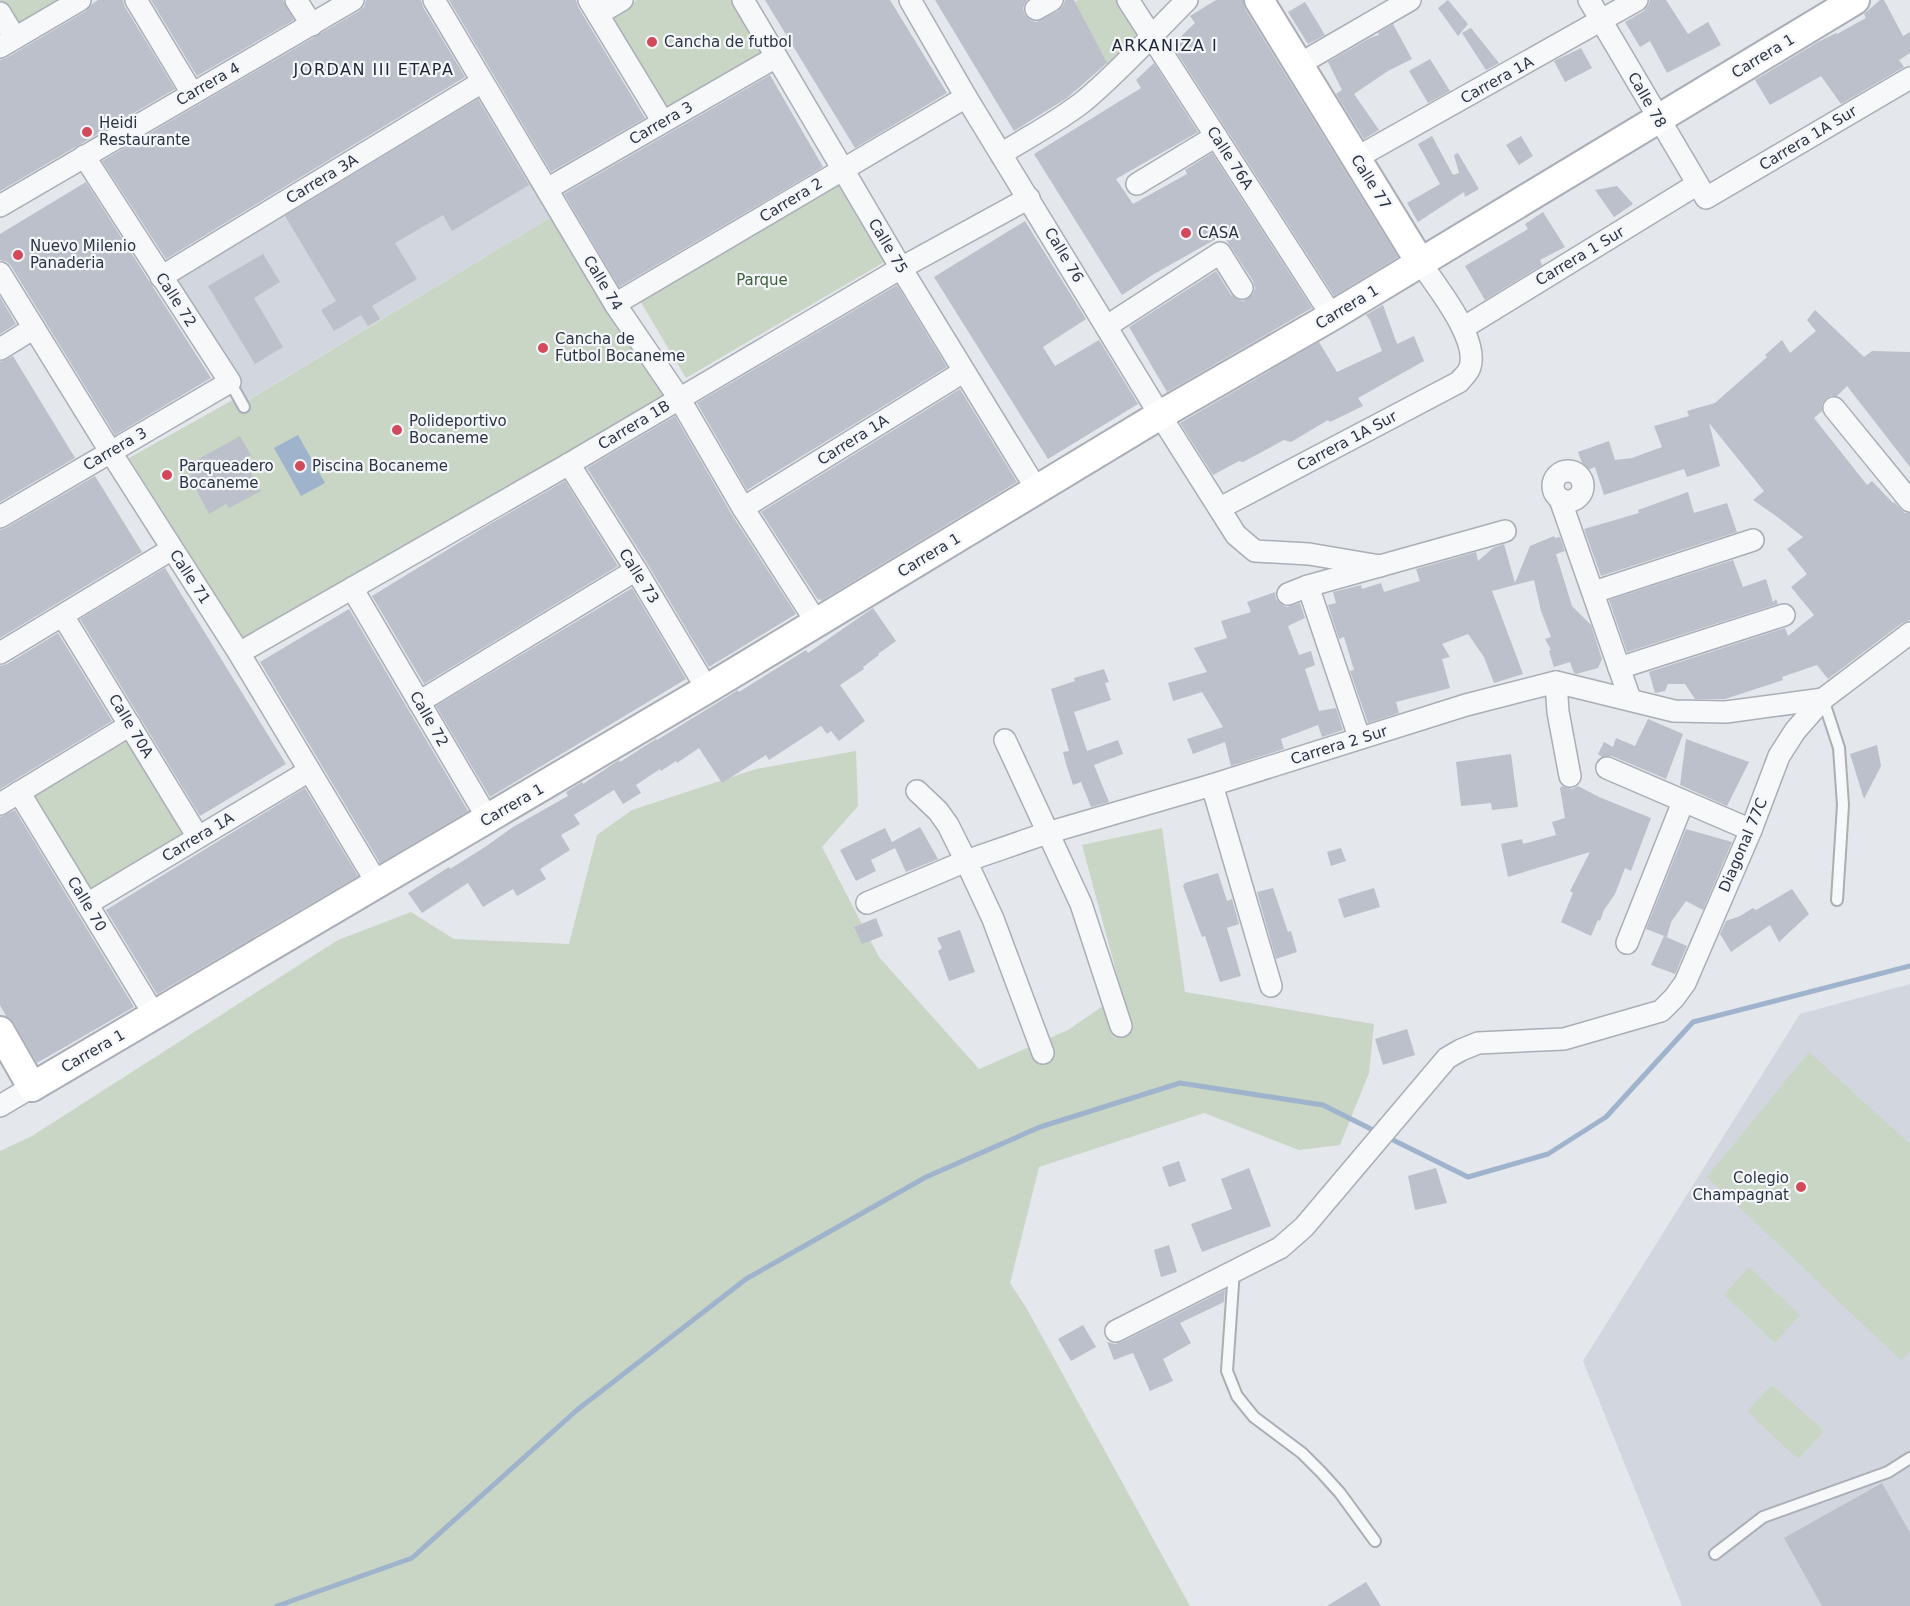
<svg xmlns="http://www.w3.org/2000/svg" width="1910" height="1606" font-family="'DejaVu Sans',sans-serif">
<rect width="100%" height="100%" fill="#e4e7ec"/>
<g fill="#d2d6de">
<path d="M478 93 553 216 246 401 171 277Z"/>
<path d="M1910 984V1606H1682L1583 1361 1800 1014Z"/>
</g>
<g fill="#c9d6c5">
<path d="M0 0H64L13 30 0 8Z"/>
<path d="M637 0H732L766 59 664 118 607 17Z"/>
<path d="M1078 0H1120L1138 32 1109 68 1075 2Z"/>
<path d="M839 182 886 261 686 378 639 299Z"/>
<path d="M553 216 666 400 244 640 129 458 238 397 247 401Z"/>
<path d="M133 737 190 832 88 894 30 799Z"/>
<path d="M856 751 858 806 822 847 879 957 979 1069 1068 1030 1122 993 1082 845 1162 828 1185 992 1374 1024 1369 1073 1340 1145 1299 1150 1204 1113 1039 1167 1010 1283 1027 1309 1190 1606H0V1151L32 1136 338 940 411 912 454 939 569 944 597 835 632 810 756 769Z"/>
<path d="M1809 1052 1910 1144V1351L1901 1360 1707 1177Z"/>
<path d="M1749 1267 1800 1315 1775 1343 1724 1295Z"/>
<path d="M1772 1385 1824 1431 1798 1459 1747 1411Z"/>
</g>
<path fill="#9fb4cc" d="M298 435 325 483 301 496 274 448Z"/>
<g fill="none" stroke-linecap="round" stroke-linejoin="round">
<g stroke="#9fb4cc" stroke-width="5">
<path d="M1387 1137 1468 1177 1548 1154 1606 1117 1693 1022 1910 966"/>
<path d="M277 1606 412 1558 577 1410 746 1279 926 1177 1040 1127 1180 1083 1323 1105 1379 1133"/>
</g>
</g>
<g fill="#bbc0ca">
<path d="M98 0H123L125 7 175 89 0 191V60L6 58 86 11 92 4Z"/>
<path d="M151 0H283L294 20 197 76Z"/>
<path d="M366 0H421L423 7 465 77 166 259 102 161 359 11 364 7Z"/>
<path d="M449 0H576L578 7 645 118 551 172Z"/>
<path d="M765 0H890L947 93 855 148Z"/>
<path d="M935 0H1027L1023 8 1025 15 1030 20 1036 22 1058 11 1063 6 1065 0H1074L1107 63 1067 98 1014 131Z"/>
<path d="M1216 0H1243L1245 9 1398 257 1334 296 1172 45 1195 23 1190 16Z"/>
<path d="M1448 0 1468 24 1458 36 1438 8Z"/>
<path d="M1650 0H1666L1688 34 1708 22 1721 45 1667 73 1650 41 1640 47 1625 22 1644 11 1648 6Z"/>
<path d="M1880 0H1884L1903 36 1910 32V53L1899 60 1904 67 1841 104 1821 76 1770 105 1755 80 1818 42 1836 33 1837 34 1866 18 1864 14Z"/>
<path d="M1305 2 1325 35 1308 44 1288 12Z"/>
<path d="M1393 24 1412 59 1388 71 1354 94 1379 130 1364 139 1336 94 1342 90 1328 62 1370 38 1379 35 1378 33Z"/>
<path d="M1471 28 1499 63 1486 70 1462 33Z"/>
<path d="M1581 48 1592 68 1565 82 1554 61Z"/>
<path d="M1430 59 1450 91 1428 103 1409 71Z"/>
<path d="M1154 63 1198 132 1116 179 1133 204 1187 174 1185 170 1212 153 1312 308 1167 392 1129 327 1216 271 1231 295 1237 299 1243 301 1253 294 1255 288 1253 281 1223 235 1154 274 1122 295 1034 154 1141 88 1136 80Z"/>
<path d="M770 75 823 167 619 287 564 194Z"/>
<path d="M478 99 529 185 452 231 443 215 395 243 417 279 372 306 380 319 368 326 361 315 334 331 321 310 336 301 285 216Z"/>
<path d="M1432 136 1453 175 1459 173 1454 155 1458 153 1479 189 1465 197 1464 192 1418 222 1407 203 1440 184 1418 144Z"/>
<path d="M1521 136 1533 156 1519 165 1506 145Z"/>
<path d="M86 182 211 378 115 435 11 266 7 262 0 260V234Z"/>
<path d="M1617 186 1633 204 1614 217 1595 190Z"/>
<path d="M1543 212 1565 247 1540 260 1542 265 1485 300 1465 266 1528 229 1525 224Z"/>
<path d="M1025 221 1086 319 1043 347 1055 366 1099 340 1138 404 1048 459 934 277Z"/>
<path d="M263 254 280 282 254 298 283 347 255 364 208 286Z"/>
<path d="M897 285 947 367 747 490 697 403Z"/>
<path d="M0 297 16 324 0 334Z"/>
<path d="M1383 305 1397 344 1414 336 1424 361 1358 398 1363 406 1330 422 1328 420 1291 442 1284 440 1243 462 1239 461 1213 475 1180 423 1319 342 1337 372 1382 351 1370 320 1366 315Z"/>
<path d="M1815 310 1864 357 1872 351 1910 352V467L1847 386 1837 396H1831L1826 399 1822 404V411L1814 418 1867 485 1872 481 1893 503 1894 502 1905 513H1910V620L1902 623 1828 679 1817 665 1782 677 1783 680 1725 699H1695L1685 684H1668L1665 691 1655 693 1649 672 1785 628 1788 636 1814 615 1791 587 1807 574 1787 549 1803 537 1776 516 1753 500 1764 491 1709 423 1720 466 1687 477 1684 469 1604 495 1595 467 1585 471 1578 452 1609 441 1615 460 1632 458 1662 447 1654 426 1689 416 1687 411 1715 403 1767 357 1765 355 1782 340 1790 353 1816 331 1807 320Z"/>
<path d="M13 356 75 458 0 502V362Z"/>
<path d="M960 389 1017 482 821 601 820 599 818 600 761 512Z"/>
<path d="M675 416 732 515 796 614 709 667 647 563 587 468Z"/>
<path d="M240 436 251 455 243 459 261 491 229 508 226 504 209 514 190 478 193 462Z"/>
<path d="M95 476 142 552 0 638V530L6 528Z"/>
<path d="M565 481 618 566 424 684 372 596 483 528Z"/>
<path d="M1688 492 1694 513 1727 503 1737 532 1601 576 1584 529 1639 513 1638 510Z"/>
<path d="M1554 536 1555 538 1560 537 1565 551 1556 554 1572 606 1591 625 1602 659 1598 668 1576 674 1574 673 1570 662 1554 667 1549 651 1551 650 1545 639 1551 637 1541 611 1534 580 1492 591 1523 674 1494 683 1484 657 1468 634 1442 644 1450 657 1442 659 1450 688 1396 702 1399 713 1368 723 1350 671 1354 670 1344 637 1339 639 1328 605 1336 603 1333 592 1361 585 1362 589 1381 583 1384 592 1420 581 1416 569 1476 552 1478 561 1493 548 1504 544 1515 583 1530 546Z"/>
<path d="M1733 560 1743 587 1766 579 1773 602 1776 599 1778 604 1627 652 1609 600Z"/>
<path d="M165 568 286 764 200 816 80 619Z"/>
<path d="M632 588 686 679 490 797 436 706Z"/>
<path d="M1275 592 1276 599 1281 604 1287 607 1300 603 1305 618 1288 626 1299 655 1311 651 1315 665 1305 669 1319 711 1336 708 1343 730 1322 737 1318 725 1281 739 1284 749 1231 766 1225 742 1193 754 1187 739 1223 727 1202 692 1173 701 1168 683 1207 672 1194 648 1227 638 1221 621 1251 612 1247 602Z"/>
<path d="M873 608 896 641 878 654 879 655 863 667 864 669 840 685 865 721 839 741 831 731 827 734 821 726 769 760 766 755 722 783 699 748 677 763 676 761 661 771 660 769 636 785 641 793 623 804 614 790 574 815 580 824 561 835 570 850 540 869 546 879 517 896 513 889 483 907 468 883 422 913 408 893 449 867 450 869 485 847 513 827 568 796 566 792 582 782 583 784 619 760 620 762 656 739 657 740 735 692 737 690 739 692 806 650 808 653Z"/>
<path d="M349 609 468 811 380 863 260 662Z"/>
<path d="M58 633 112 721 0 789V666L7 664Z"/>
<path d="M1104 669 1109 682 1105 683 1111 700 1074 712 1087 751 1118 740 1123 754 1094 765 1109 802 1091 807 1081 782 1073 785 1066 764 1063 752 1069 751 1051 689 1075 681 1074 678Z"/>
<path d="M1648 719 1683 734 1666 779 1612 756 1602 757 1598 754 1604 742 1613 747 1616 738 1635 746Z"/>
<path d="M1686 739 1749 762 1727 806 1680 785Z"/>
<path d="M1877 745 1881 766 1864 799 1850 754Z"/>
<path d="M1511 754 1518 807 1492 810 1491 803 1461 806 1456 762Z"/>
<path d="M1562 786 1572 789 1578 786 1599 797 1651 818 1631 871 1625 868 1615 894 1604 910 1600 921 1598 920 1591 936 1561 922 1573 893 1570 891 1590 852 1508 877 1501 844 1522 839 1523 844 1556 835 1552 822 1565 818 1560 788Z"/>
<path d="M305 788 358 876 157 994 106 910Z"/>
<path d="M15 810 134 1007 37 1063 14 1023 6 1016 0 1005V817Z"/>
<path d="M920 827 938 859 906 872 895 848 871 860 876 871 856 881 840 850 885 828 892 842Z"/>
<path d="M1686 829 1732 842 1703 910 1686 901 1671 922 1667 937 1646 929Z"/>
<path d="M1341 848 1346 861 1331 866 1327 852Z"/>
<path d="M1218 873 1227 901 1232 899 1239 924 1227 928 1241 976 1220 982 1205 936 1202 937 1183 886 1185 883Z"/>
<path d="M1273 888 1288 932 1291 931 1297 952 1276 959 1257 892Z"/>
<path d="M1374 888 1380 907 1344 918 1338 899Z"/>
<path d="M1792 889 1809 914 1779 942 1770 925 1731 952 1720 934 1726 921 1740 916 1753 908 1756 910Z"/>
<path d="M876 918 883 936 862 944 854 927Z"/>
<path d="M960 930 975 972 949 981 938 951 942 948 937 938Z"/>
<path d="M1664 936 1687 946 1675 974 1651 965Z"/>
<path d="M1407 1029 1415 1055 1383 1065 1375 1039Z"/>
<path d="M1179 1161 1186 1181 1169 1187 1162 1167Z"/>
<path d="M1249 1168 1271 1226 1202 1252 1191 1224 1232 1209 1221 1179Z"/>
<path d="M1436 1168 1447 1203 1415 1210 1408 1176Z"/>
<path d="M1169 1245 1177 1272 1161 1277 1154 1250Z"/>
<path d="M1225 1290 1224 1302 1180 1323 1191 1343 1163 1359 1173 1381 1150 1391 1133 1353 1114 1360 1107 1342 1115 1344 1122 1342Z"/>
<path d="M1083 1325 1096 1347 1071 1361 1058 1339Z"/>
<path d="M1882 1483 1910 1533V1606H1822L1784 1538Z"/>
<path d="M1366 1582 1381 1606H1327Z"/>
</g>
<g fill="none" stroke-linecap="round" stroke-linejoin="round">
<g stroke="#a9aeb7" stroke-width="14">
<g id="lane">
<path d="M230 382 244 407"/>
<path d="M1823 699 1839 748 1843 805 1837 900"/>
<path d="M1234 1270 1227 1371 1237 1396 1254 1417 1302 1453 1321 1472 1340 1493 1375 1541"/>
<path d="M1715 1554 1763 1517 1888 1472 1910 1458"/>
</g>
</g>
<g stroke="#a9aeb7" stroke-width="24">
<g id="street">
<path d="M136 0 192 93"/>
<path d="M296 0 312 25"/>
<path d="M434 0 615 304 679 398 743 508 817 623"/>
<path d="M589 0 663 122"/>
<path d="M743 0 901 268 1037 490"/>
<path d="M910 0 966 97 1160 415 1236 535 1255 551 1309 554 1380 566"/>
<path d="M1128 0 1332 316"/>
<path d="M1589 0 1706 198 1910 78"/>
<path d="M1036 9 1052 0"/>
<path d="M0 13 15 38"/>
<path d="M598 14 622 0"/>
<path d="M0 47 80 0"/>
<path d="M1298 65 1410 0"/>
<path d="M1001 154C1028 137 1059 121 1084 101 1121 70 1153 34 1187 0"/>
<path d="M1356 158 1637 0"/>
<path d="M1137 184 1216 136"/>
<path d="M547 189 776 57"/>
<path d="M0 206 353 0"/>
<path d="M0 273 110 451 239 653 377 883"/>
<path d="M161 277 482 82"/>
<path d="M615 304 966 97"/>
<path d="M1107 326 1220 253 1242 288"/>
<path d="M1463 328 1696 185"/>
<path d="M0 349 34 328"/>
<path d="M1834 408 1910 501"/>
<path d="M569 464 636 570 707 689"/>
<circle cx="1568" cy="486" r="15"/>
<path d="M1560 499 1630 699"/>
<path d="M743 508 963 372"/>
<path d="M1220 508 1459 382C1463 377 1469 372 1470 367 1479 338 1436 286 1420 262"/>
<path d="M0 517 230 382 84 156"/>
<path d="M1308 586 1359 737"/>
<path d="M352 588 488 819"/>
<path d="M1594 592 1753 540"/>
<path d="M1288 594 1308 586 1505 531"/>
<path d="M63 616 198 837"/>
<path d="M0 653 172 549"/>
<path d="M239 653 569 464 901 268 1029 198"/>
<path d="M1619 668 1784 615"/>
<path d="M1556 682 1558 712 1570 776"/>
<path d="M419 702 636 570"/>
<path d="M1005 740 1081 904 1121 1026"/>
<path d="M1607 768 1751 830"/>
<path d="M1212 785 1271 986"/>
<path d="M917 791 938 811 948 825 966 861 993 919 1043 1053"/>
<path d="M19 792 155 1016"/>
<path d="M0 804 130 725"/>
<path d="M867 903 966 861 1047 833 1212 785 1466 705 1556 682 1674 711 1726 712 1823 699"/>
<path d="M87 904 309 771"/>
<path d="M1627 943 1683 802"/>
<path d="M0 1106 32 1087"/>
<path d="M1116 1331 1280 1248 1304 1227 1447 1058 1461 1050 1478 1043 1564 1039 1661 1011 1674 998 1685 983 1751 830 1779 756 1795 731 1823 699 1910 633"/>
</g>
</g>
<g stroke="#a9aeb7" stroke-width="32">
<g id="secondary">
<path d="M1259 0 1420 262"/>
<path d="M0 1031 32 1087 707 689 1160 415 1332 316 1855 0"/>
</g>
</g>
<use href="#lane" stroke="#f7f8fa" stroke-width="10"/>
<use href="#street" stroke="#f7f8fa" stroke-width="21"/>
<use href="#secondary" stroke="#fff" stroke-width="28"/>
</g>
<g fill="#d1495b" stroke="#f4f6f9" stroke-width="2">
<circle cx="652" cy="42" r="6"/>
<circle cx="87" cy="132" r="6"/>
<circle cx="1186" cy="233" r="6"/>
<circle cx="18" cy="255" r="6"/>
<circle cx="543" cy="348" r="6"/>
<circle cx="397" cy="430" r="6"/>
<circle cx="300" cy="466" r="6"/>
<circle cx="167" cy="475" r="6"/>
<circle cx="1801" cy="1187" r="6"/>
</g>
<g text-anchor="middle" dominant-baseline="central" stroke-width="4.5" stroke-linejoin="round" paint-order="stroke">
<g font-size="15" fill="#2b3445" stroke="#f4f6f9" text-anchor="start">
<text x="664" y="42">Cancha de futbol</text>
<text x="99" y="123">Heidi<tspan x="99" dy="17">Restaurante</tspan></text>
<text x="1198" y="233">CASA</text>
<text x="30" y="246">Nuevo Milenio<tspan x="30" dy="17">Panaderia</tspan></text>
<text x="555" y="339">Cancha de<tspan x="555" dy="17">Futbol Bocaneme</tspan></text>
<text x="409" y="421">Polideportivo<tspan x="409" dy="17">Bocaneme</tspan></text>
<text x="179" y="466">Parqueadero<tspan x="179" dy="17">Bocaneme</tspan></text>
<text x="312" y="466">Piscina Bocaneme</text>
<text x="1789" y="1178" text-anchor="end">Colegio<tspan x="1789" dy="17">Champagnat</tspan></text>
</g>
<g font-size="15" fill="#2b3445" stroke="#f4f6f9">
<text transform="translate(1763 56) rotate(-31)">Carrera 1</text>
<text transform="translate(1497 80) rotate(-29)">Carrera 1A</text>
<text transform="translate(208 84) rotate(-30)">Carrera 4</text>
<text transform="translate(1647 100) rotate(60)">Calle 78</text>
<text transform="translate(661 123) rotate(-30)">Carrera 3</text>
<text transform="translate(1808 138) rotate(-31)">Carrera 1A Sur</text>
<text transform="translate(1230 158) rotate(57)">Calle 76A</text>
<text transform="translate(322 179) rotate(-31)">Carrera 3A</text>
<text transform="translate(1371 182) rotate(58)">Calle 77</text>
<text transform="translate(791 200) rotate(-31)">Carrera 2</text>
<text transform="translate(888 246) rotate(59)">Calle 75</text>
<text transform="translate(1064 255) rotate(59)">Calle 76</text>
<text transform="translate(1580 256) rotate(-31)">Carrera 1 Sur</text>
<text transform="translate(603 283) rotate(59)">Calle 74</text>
<text transform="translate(176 300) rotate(57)">Calle 72</text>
<text transform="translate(1347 307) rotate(-31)">Carrera 1</text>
<text transform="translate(634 425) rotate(-31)">Carrera 1B</text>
<text transform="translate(853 440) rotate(-32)">Carrera 1A</text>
<text transform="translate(1347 441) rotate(-28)">Carrera 1A Sur</text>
<text transform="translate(115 449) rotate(-30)">Carrera 3</text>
<text transform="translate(929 555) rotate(-31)">Carrera 1</text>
<text transform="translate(639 576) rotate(58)">Calle 73</text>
<text transform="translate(190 577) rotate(57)">Calle 71</text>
<text transform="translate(429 719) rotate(60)">Calle 72</text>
<text transform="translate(131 726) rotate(59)">Calle 70A</text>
<text transform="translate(1339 745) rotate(-17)">Carrera 2 Sur</text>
<text transform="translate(512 805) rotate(-30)">Carrera 1</text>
<text transform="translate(198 837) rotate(-31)">Carrera 1A</text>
<text transform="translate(1743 845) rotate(-67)">Diagonal 77C</text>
<text transform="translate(87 904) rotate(59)">Calle 70</text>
<text transform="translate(93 1051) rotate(-30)">Carrera 1</text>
</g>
<g font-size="15" fill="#3f6138" stroke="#f4f6f9">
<text x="762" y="280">Parque</text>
</g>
<g font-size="16" letter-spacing="1.5" fill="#1d2536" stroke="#f4f6f9">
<text x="1165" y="45">ARKANIZA I</text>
<text x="374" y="69">JORDAN III ETAPA</text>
</g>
</g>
</svg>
